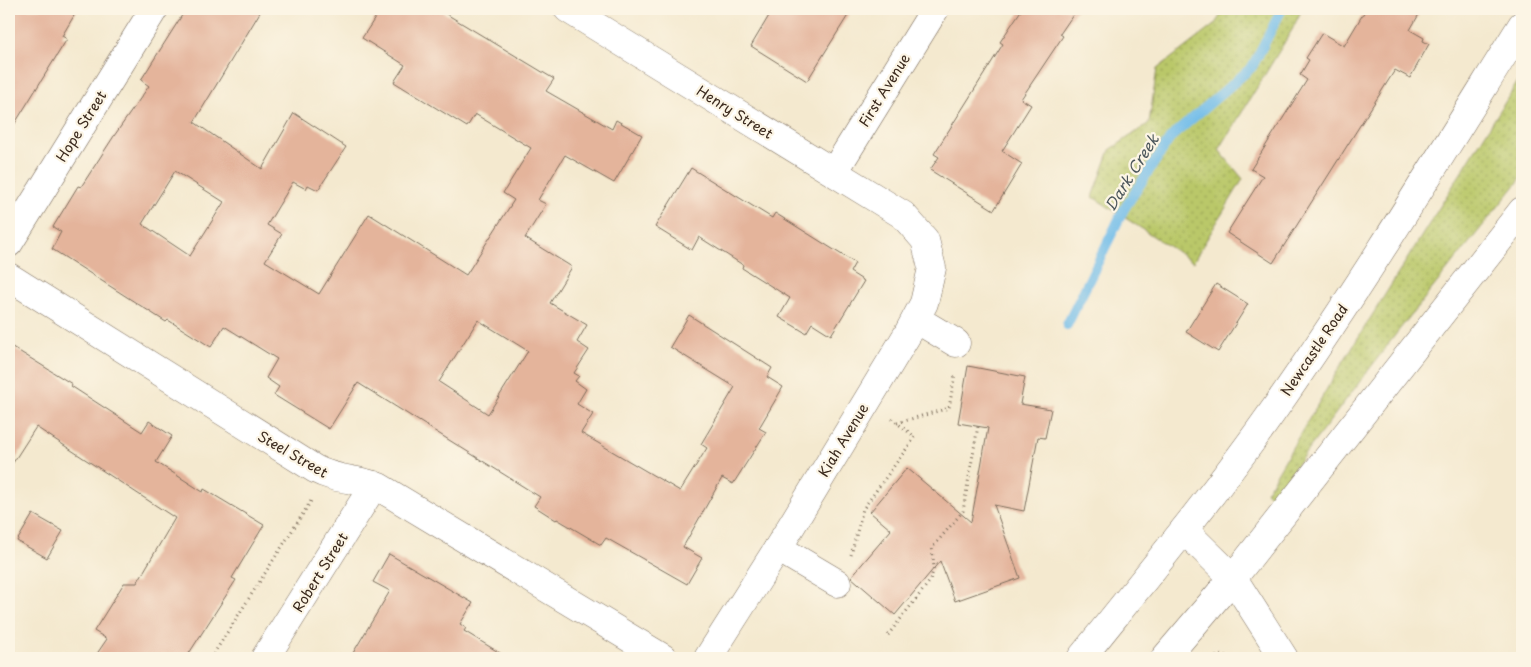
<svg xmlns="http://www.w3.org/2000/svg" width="1531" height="667" font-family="'Playpen Sans',sans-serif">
<defs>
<pattern id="green-dots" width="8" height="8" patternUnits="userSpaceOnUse" patternTransform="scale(1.25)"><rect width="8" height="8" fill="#bac869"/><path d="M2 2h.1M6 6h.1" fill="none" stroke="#98a356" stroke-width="1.8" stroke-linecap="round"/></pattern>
</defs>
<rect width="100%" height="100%" fill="#fcf5e5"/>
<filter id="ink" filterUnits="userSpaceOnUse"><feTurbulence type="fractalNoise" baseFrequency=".02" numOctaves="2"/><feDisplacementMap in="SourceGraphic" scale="10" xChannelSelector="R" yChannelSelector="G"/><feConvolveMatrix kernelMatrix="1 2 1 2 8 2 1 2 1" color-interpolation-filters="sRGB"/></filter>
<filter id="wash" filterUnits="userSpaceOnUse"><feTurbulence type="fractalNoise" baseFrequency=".0096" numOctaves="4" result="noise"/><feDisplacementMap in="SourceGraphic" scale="20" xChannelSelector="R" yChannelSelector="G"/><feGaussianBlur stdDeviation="1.12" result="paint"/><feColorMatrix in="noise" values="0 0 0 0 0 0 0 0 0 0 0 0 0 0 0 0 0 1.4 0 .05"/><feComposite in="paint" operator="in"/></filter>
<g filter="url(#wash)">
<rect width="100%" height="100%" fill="#f4e9cf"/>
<g fill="url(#green-dots)" stroke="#7a7944">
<path d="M1225 9H1302L1292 30 1219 150 1243 179 1193 262 1093 197 1110 150 1149 123 1157 69 1214 25Z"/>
<path d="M1522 75V177L1399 330 1273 496 1266 492 1338 370Z"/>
</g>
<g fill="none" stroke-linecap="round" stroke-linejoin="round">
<path stroke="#70bce9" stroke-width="10" d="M1067 325 1124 209 1171 137 1252 67 1282 9"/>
</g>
<g id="blocks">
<g fill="#e4b49b" fill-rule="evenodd">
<path d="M9 9H78L62 36 67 39 9 133Z"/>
<path d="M186 9H262L194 122 262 169 294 113 346 147 318 190 308 185 306 189 293 182 267 225 282 234 265 261 319 294 369 214 466 275 514 200 503 193 531 148 475 114 467 127 394 82 405 65 362 38 381 9H438L554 79 546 91 612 129 616 120 642 135 614 183 565 155 538 200 546 204 525 238 572 267 550 303 587 325 577 342 589 350 574 373 579 376 575 381 586 389 577 404 593 414 581 433 680 491 707 448 701 444 735 387 670 347 689 315 772 368 767 377 783 387 759 428 766 432 733 484 722 478 683 547 702 558 687 584 606 538 601 545 557 519 556 520 534 506 540 497 358 383 329 429 274 395 279 387 266 378 277 359 224 326 211 347 168 320 166 322 52 249 61 232 53 227 78 186 81 187 114 136 149 86 141 80ZM175 171 224 202 190 256 142 224ZM478 320 528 351 488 414 439 382Z"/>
<path d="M773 9H852L807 81 751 46Z"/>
<path d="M1022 9H1077L1060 34 1063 36 1021 99 1031 105 1002 151 1022 164 994 210 930 170 939 157 934 154 1003 44 1000 42Z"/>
<path d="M1366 9H1422L1410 30 1424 38 1423 41 1429 44 1410 78 1395 70 1273 263 1227 233 1263 176 1251 169 1307 80 1300 75 1309 60 1306 58 1322 33 1344 46Z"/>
<path d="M691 168 772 218 775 213 855 263 850 272 864 281 831 335 812 323 806 333 779 317 790 298 742 268 743 265 699 237 692 250 655 227Z"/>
<path d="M1216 284 1248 304 1218 352 1186 332Z"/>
<path d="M9 345 72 384 71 386 142 432 149 421 172 436 156 462 203 492 204 489 264 525 232 578 236 580 186 658H94L107 639 94 631 124 583H137L175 518 36 427 9 469Z"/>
<path d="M968 366 1025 377 1020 404 1051 409 1045 438 1038 437 1024 511 994 505 1020 578 955 601 940 561 895 615 851 577 891 530 870 512 907 468 971 522 988 428 958 423Z"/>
<path d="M33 514 63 531 47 558 17 541Z"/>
<path d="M389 554 473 603 460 624 466 628 464 631 508 658H350L390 591 373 582Z"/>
</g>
</g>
</g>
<g filter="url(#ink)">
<use href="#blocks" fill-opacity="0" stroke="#7c6d5c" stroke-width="1"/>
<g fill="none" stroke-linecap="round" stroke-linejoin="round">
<g stroke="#7c6d5c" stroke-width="29">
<g id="minor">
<path d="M568 9 903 215 925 240 932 268 924 303 907 335 778 548 708 658"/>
<path d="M834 172 935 9"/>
<path d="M9 243 154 9"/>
<path d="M9 277 315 469C337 481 357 478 379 487L663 658"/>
<path d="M916 319 956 343"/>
<path d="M778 548 837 583"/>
<path d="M1233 578 1284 658"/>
<path d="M265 658 374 485"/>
</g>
</g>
<g stroke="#7c6d5c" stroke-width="29">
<g id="highway">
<path d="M1184 530 1233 578"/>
<path d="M1081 658C1147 576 1215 494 1276 407 1363 283 1442 153 1522 25"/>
<path d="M1165 658 1233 578 1522 211"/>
</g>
</g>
<g stroke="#7c6d5c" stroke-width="3" stroke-dasharray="1 4" stroke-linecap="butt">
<path d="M897 423 949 408 955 374"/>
<path d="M851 555 863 509 915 437 892 419"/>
<path d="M888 635 930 581 934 568 932 548 963 511 978 426"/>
<path d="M211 658 311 501"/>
<path d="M1211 658 1222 655 1235 658"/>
</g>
<use href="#minor" stroke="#fff" stroke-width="28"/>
<use href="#highway" stroke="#fff" stroke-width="28"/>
</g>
</g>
<g text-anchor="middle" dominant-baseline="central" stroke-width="4.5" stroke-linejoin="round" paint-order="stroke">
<g font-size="14" fill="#3b2a1e" stroke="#fcf5e5">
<text transform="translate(884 90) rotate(-58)">First Avenue</text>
<text transform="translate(735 112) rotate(32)">Henry Street</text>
<text transform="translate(81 126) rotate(-58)">Hope Street</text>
<text transform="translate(1314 350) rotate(-56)">Newcastle Road</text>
<text transform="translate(843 440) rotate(-59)">Kiah Avenue</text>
<text transform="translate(293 454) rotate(30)">Steel Street</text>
<text transform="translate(320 572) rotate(-58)">Robert Street</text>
</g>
<g font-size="15" font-style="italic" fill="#4b565b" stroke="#fcf5e5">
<text transform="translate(1131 172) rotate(-58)">Dark Creek</text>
</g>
</g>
<rect width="1531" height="667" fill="none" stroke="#fcf5e5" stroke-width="30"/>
</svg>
